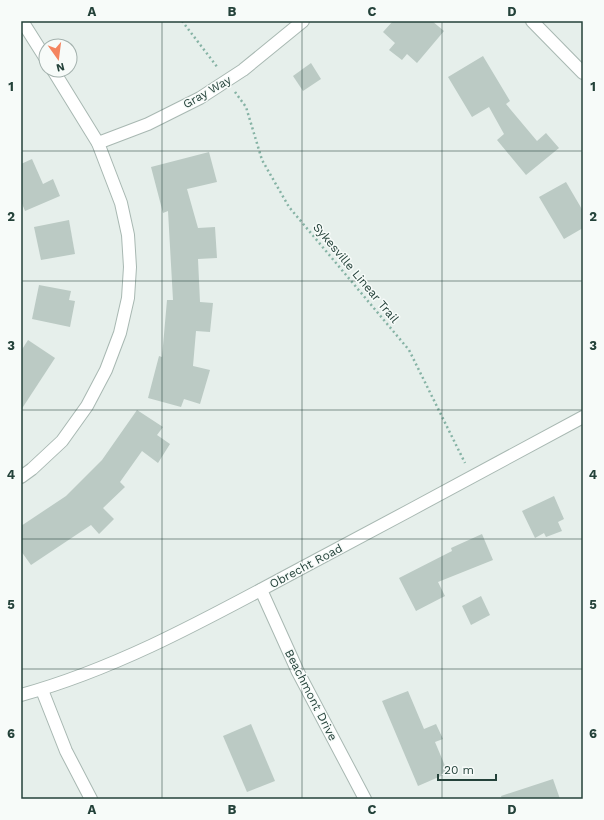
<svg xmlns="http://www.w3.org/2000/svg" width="604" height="820" font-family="'Work Sans',sans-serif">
<rect width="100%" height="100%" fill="#e6efeb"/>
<g fill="#bbcac4">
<path d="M393 21H432L444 31 417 63 407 54 402 60 389 50 395 43 383 32Z"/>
<path d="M483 56 510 101 506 104 537 141 546 133 559 148 526 175 497 140 504 134 489 107 472 117 448 77Z"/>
<path d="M311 63 321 79 303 91 293 76Z"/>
<path d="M209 152 217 182 187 189 198 228 215 227 217 258 198 259 200 302 213 303 210 332 196 331 193 366 210 370 200 404 184 399 181 407 148 398 159 356 162 357 167 300H173L168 211 163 213 151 167Z"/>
<path d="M32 159 43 184 53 179 60 196 25 211 21 201V164Z"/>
<path d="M566 182 583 211V228L564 239 539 197Z"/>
<path d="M69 220 75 254 41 260 34 227Z"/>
<path d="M39 285 71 291 69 300 75 301 70 327 32 319Z"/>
<path d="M28 340 55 358 21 410V351Z"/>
<path d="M137 410 163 427 157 435 170 444 158 463 142 451 120 482 125 487 103 508 114 519 99 534 91 525 31 565 21 551V526L66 496 102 460Z"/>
<path d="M554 496 564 519 558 522 562 531 546 537 544 533 535 538 522 511Z"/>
<path d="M482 534 493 560 438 582 445 596 416 611 399 578 452 551 451 548Z"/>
<path d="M481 596 490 615 471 625 462 606Z"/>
<path d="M408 691 424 729 436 724 443 739 435 742 448 773 418 786 382 701Z"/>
<path d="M251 724 275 781 247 792 223 736Z"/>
<path d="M553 779 560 799H502L501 796Z"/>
</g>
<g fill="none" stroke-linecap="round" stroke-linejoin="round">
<g stroke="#a8b8b2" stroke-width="14">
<g id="minor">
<path d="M22 21 46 59"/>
<path d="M532 21 583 73"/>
<path d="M98 143 148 124 200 98 243 70 303 21"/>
<path d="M21 477 32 469 62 441 87 406 106 370 120 333 128 298 130 267 128 235 121 203 98 143 53 70"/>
<path d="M261 590 298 672 365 799"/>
<path d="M42 690 66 751 91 799"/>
</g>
</g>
<g stroke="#a8b8b2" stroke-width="14">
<path id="tertiary" d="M21 695C119 668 208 618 296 571 392 520 487 469 583 417"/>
</g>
<g stroke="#86b3a5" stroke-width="2.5" stroke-dasharray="2 3" stroke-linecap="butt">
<path d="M182 21 218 68"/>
<path d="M235 92 246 107 262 160 289 207 409 350 465 463"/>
</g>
<use href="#minor" stroke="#fff" stroke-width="12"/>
<use href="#tertiary" stroke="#fff" stroke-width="12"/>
</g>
<path fill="none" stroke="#24423a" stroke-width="1" stroke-opacity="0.55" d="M162 21V799M302 21V799M442 21V799M21 151H583M21 281H583M21 410H583M21 539H583M21 669H583"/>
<g text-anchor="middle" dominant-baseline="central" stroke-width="3" stroke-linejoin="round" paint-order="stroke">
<g font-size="12" fill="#24423a" stroke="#f7fbf9">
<text transform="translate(207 92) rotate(-30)">Gray Way</text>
<text transform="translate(356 273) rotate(50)">Sykesville Linear Trail</text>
<text transform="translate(306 566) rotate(-28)">Obrecht Road</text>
<text transform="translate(311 695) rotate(63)">Beachmont Drive</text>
</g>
</g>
<rect width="604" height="820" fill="none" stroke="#f7fbf9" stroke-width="44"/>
<g transform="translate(58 58) rotate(166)"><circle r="19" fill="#f7fbf9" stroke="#a3b1ad"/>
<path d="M0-3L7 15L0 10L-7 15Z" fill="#f4845f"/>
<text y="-6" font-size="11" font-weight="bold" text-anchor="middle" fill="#24423a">N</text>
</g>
<path d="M438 774v6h58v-6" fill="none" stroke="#24423a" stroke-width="2"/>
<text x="444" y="774" font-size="12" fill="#24423a" stroke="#f7fbf9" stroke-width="3" paint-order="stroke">20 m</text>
<rect x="22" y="22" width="560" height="776" fill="none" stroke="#24423a" stroke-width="1.5"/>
<g font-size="13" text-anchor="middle" font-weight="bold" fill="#24423a">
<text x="92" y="16">A</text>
<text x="232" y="16">B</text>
<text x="372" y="16">C</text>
<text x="512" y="16">D</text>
<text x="11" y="91">1</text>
<text x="593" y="91">1</text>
<text x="11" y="221">2</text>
<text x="593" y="221">2</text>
<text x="11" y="350">3</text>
<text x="593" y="350">3</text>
<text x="11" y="479">4</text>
<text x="593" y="479">4</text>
<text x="11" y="609">5</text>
<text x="593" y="609">5</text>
<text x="11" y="738">6</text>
<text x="593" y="738">6</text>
<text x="92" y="814">A</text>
<text x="232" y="814">B</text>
<text x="372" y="814">C</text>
<text x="512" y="814">D</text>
</g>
</svg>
